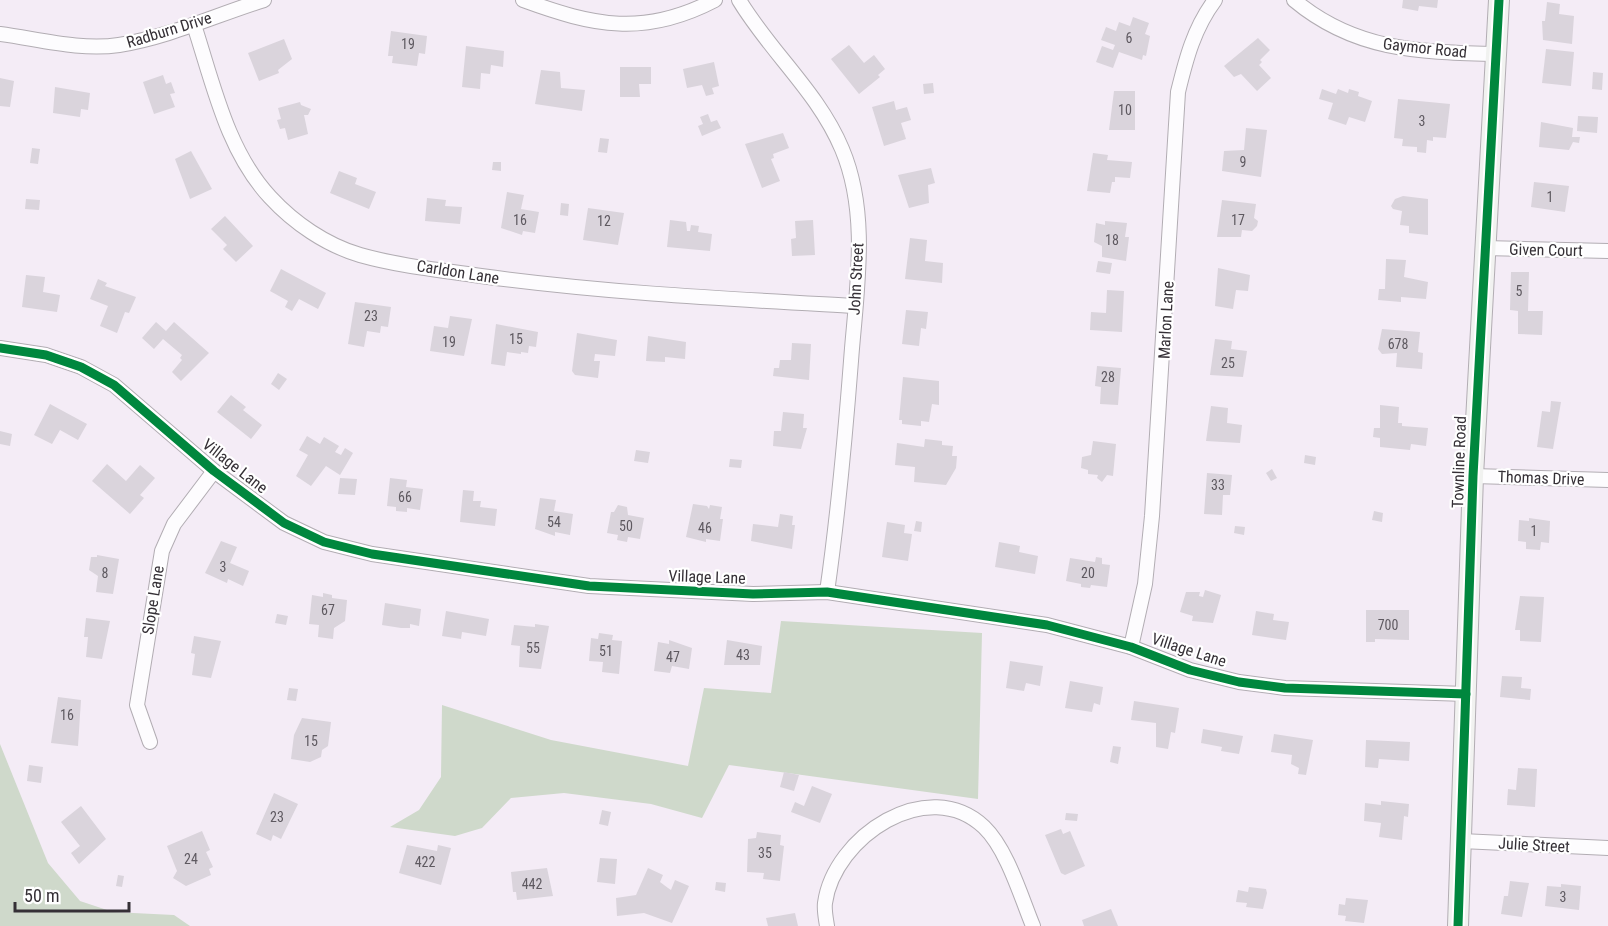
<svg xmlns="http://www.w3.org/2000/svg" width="1608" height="926" font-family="'Roboto Condensed',sans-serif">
<rect width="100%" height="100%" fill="#f4ecf6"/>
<g fill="#cfd9cb">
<path d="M781 621 982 633 978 799 729 765 702 818 651 804 564 793 511 798 482 828 455 836 390 827 419 810 441 777 442 705 551 740 688 766 704 688 771 693Z"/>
<path d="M0 744 48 863 80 901 113 912 174 915 190 926H0Z"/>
</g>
<g fill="#dad4dc">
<path d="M1403 0H1438L1437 8 1419 6 1418 11 1402 8Z"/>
<path d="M1547 2 1560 4 1559 14 1574 16 1572 44 1543 40 1542 21H1545Z"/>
<path d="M1133 17 1149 23 1145 34 1150 36 1146 56 1143 55 1142 60 1119 52 1113 68 1096 62 1102 46 1113 50 1115 45 1101 40 1106 27 1116 31 1119 22 1130 26Z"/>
<path d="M391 31 427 36 425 54 419 53 417 66 392 63 393 56H388Z"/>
<path d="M1258 38 1270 50 1260 60 1262 62 1259 65 1271 78 1257 91 1241 74 1234 77 1224 66Z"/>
<path d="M284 39 292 59 278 70 279 73 259 81 248 53Z"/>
<path d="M849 45 864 63 874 55 885 69 878 75 880 77 859 94 831 59Z"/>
<path d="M466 46 504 51 503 67 491 65 490 74 481 73 480 89 462 87Z"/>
<path d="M1546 49 1574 52 1571 86 1542 83Z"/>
<path d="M714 62 719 86 712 88 714 94 706 96 702 85 687 88 683 69Z"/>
<path d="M620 67H651V84H639L640 97H620Z"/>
<path d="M541 70 560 72 561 88 585 90 582 111 535 104Z"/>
<path d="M1593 72 1603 73 1602 90 1592 89Z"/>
<path d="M163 75 166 84 171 82 175 93 170 94 175 107 154 114 143 82Z"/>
<path d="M0 78 14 81 10 107 0 106Z"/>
<path d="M933 83 934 93 924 94 923 84Z"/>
<path d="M55 87 90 93 88 110 81 109 80 117 53 113Z"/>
<path d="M1322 89 1336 94 1338 89 1348 93 1349 89 1359 92 1358 96 1372 101 1365 122 1349 117 1346 125 1328 119 1333 103 1319 99Z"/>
<path d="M1114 91H1135V130H1109Z"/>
<path d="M1398 99 1450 104 1446 138 1433 137V141L1427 140 1426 153 1417 152V147L1402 146 1403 139 1394 138Z"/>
<path d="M894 101 896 110 907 107 911 120 901 123 906 139 884 146 872 107Z"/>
<path d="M300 102 301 105 311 109 308 115H304L308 134 288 140 285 128 280 129 277 120 281 119 278 108Z"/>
<path d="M708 114 711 122 717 120 721 128 702 136 698 126 703 124 700 117Z"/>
<path d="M1578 116 1598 117 1597 133 1577 131Z"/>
<path d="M1541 122 1573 128 1572 137H1580L1579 143 1573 142 1569 150 1539 147Z"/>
<path d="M1246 128 1267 130 1261 177 1222 171 1224 151 1244 150Z"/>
<path d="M783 133 789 148 773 154 774 158 771 159 780 181 762 188 745 144Z"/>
<path d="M600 138 609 139 607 153 598 152Z"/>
<path d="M32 148 40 149 38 164 30 163Z"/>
<path d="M191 151 212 189 190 199 175 159Z"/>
<path d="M1093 153 1108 155 1107 160 1132 162 1130 178 1115 177V182H1112L1110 193 1087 191Z"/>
<path d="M493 162H501V171L492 170Z"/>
<path d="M931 168 935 183 928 185 929 203 909 208 898 175Z"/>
<path d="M339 171 357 178 355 184 376 192 369 209 330 193Z"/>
<path d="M1534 182 1569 186 1565 212 1531 207Z"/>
<path d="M507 192 524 195 521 209 539 212 535 233 523 231 522 235 501 228Z"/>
<path d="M1403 196 1428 199V235L1409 233V226L1400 225 1402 211 1393 209 1391 206 1395 199Z"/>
<path d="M427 198 446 200 445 206 462 207 460 224 425 221Z"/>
<path d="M26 199 40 200 39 210 25 209Z"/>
<path d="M1222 200 1256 204 1254 218 1258 221 1257 226 1252 231 1242 230 1241 237H1217Z"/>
<path d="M561 203 569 204 568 216 560 215Z"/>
<path d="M588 208 624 213 618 245 583 240Z"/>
<path d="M225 216 253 246 236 262 223 249 227 245 211 229Z"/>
<path d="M670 220 686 222 687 231H690L691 225 699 226 698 232 712 234 710 251 667 247Z"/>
<path d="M813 220 815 255 792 256 791 239 796 238 795 221Z"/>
<path d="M1105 221 1127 223 1125 237H1129L1126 261 1102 257V246L1094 242 1096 223 1105 225Z"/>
<path d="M910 238 927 240 925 261 943 263 942 283 905 279Z"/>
<path d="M1386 259 1406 260 1404 277 1428 282 1426 299 1401 297V302L1378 300 1379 289H1385Z"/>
<path d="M1098 261 1112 263 1110 274 1096 272Z"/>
<path d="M1218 268 1250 275 1248 291 1236 290 1233 309 1215 306Z"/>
<path d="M281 269 326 293 318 309 299 299 292 311 285 307 288 301 270 291Z"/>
<path d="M1511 272H1529L1528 311H1543L1542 335 1518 334V311L1510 310Z"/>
<path d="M26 275 45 277 43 292 60 295 57 312 22 307Z"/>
<path d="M98 279 107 283 105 286 136 297 129 313 125 312 117 333 100 326 108 306 90 299Z"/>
<path d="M1107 290 1124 291 1122 332 1090 330 1091 312 1106 313Z"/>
<path d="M355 302 391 307 388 327 381 326 380 333 367 331 364 347 348 344Z"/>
<path d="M906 310 928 312 926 329 921 328 919 346 902 344Z"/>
<path d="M450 316 472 319 464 356 430 351 434 326 448 328Z"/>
<path d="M156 322 166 331 174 322 209 353 181 381 172 372 182 360 180 358 182 355 163 339 154 349 142 338Z"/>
<path d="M496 324 538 332 536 347 529 346 528 353 521 352V354L507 352 505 366 491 364Z"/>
<path d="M1382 329 1420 332 1418 352 1423 353 1422 369 1396 367 1397 353 1382 354 1378 349Z"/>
<path d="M577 333 617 340 615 356 595 354 594 361H600L598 378 575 375 572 371Z"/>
<path d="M648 336 686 342 685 359 665 357V362L646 361Z"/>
<path d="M1215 339 1232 341 1231 349 1247 351 1243 377 1210 375Z"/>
<path d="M792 343 811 344 809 380 773 376 774 368H779L780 360H791Z"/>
<path d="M1097 366 1121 368 1118 405 1100 404 1101 387 1095 386Z"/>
<path d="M278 373 287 379 279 390 271 384Z"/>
<path d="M903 377 939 381V405L932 404 929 422 921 421V426L902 424V420H899Z"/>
<path d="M231 395 246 407 243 410 262 425 251 439 217 412Z"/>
<path d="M1551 401 1561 402 1553 449 1537 447 1542 411 1550 412Z"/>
<path d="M50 404 87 424 78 440 60 430 52 444 34 435Z"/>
<path d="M1380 405 1399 407 1398 423H1402V426L1428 428 1426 446 1411 444 1410 450 1380 447V438L1373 437 1374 428H1380Z"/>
<path d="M1211 406 1228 408 1227 423 1242 425 1240 443 1206 441Z"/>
<path d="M783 412 804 414 803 428H807L801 449 773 446 774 431H781Z"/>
<path d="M0 431 12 434 10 446 0 444Z"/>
<path d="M307 436 320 444 324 437 339 446 335 452 341 455 345 448 353 453 340 475 326 466 311 486 296 476 308 455 299 450Z"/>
<path d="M925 439 942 441V445L953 446 952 456H957L956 468 946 485 914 482 915 467 895 465 897 443 924 447Z"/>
<path d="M1093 441 1116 444 1113 476 1107 475 1102 482 1097 478 1098 475 1088 474V470L1081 468 1082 457 1091 455Z"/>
<path d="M636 450 650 452 648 463 634 461Z"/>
<path d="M1305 455 1316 457 1315 465 1304 463Z"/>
<path d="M730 459 742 460 741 468 729 467Z"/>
<path d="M107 464 126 481 140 465 155 478 140 495 144 498 130 514 92 481Z"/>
<path d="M1272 469 1277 478 1271 481 1266 473Z"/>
<path d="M1207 473 1232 475 1230 495H1223L1222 515 1204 514Z"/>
<path d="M340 478 357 479 355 495 338 494Z"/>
<path d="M390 478 407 480 406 487 423 489 420 510 407 508V512L396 511V507L387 506Z"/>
<path d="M463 490 474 491 473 501H481L480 507 497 509 495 526 460 522Z"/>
<path d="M540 498 556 500 554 511 573 514 570 535 555 532V536L535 529Z"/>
<path d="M693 504 707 506 709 509 710 505 722 507 720 519H723L720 541 706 539V542L686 537Z"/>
<path d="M618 505 627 507 628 515 644 518 640 539 628 537 627 542 617 540 618 535 607 533 611 512H614Z"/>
<path d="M1374 511 1383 513 1382 522 1372 520Z"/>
<path d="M780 514 793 516 792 525H795L792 549 751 541 753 524 778 527Z"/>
<path d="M1529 518 1550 521 1549 543 1541 542 1540 550 1526 549V542L1518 541 1519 520 1529 521Z"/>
<path d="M916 521 922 522 921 532 914 531Z"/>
<path d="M887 522 905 525 904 533 912 534 908 561 882 557Z"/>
<path d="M1235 526 1245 527 1244 535 1234 533Z"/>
<path d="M221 541 237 547 230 563 249 571 243 586 228 579 227 583 205 573Z"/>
<path d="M999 542 1020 546 1019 552 1038 556 1035 574 995 567Z"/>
<path d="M97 555 119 559 113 594 96 592 98 576 89 570 91 557H97Z"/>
<path d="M1096 557 1102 558V564L1110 565 1107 587 1091 585 1090 588 1081 587V584L1066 581 1070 558 1095 562Z"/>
<path d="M1205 590 1221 595 1213 623 1192 621 1193 616 1180 612 1186 592H1200L1199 596 1203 597Z"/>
<path d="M323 593 332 595V598L347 600 345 621 334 628 333 639 318 637 319 625 309 624 312 595 323 597Z"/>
<path d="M1520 596 1544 597 1541 642 1520 641V630H1515Z"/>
<path d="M385 603 421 609 419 626 410 624V628H401L382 625Z"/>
<path d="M1366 610H1409V640L1375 639V642H1366Z"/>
<path d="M446 611 489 619 486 636 462 632 461 639 442 636Z"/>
<path d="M1256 611 1274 614 1273 620 1289 622 1286 640 1252 635Z"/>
<path d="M277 614 288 616 286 625 275 623Z"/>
<path d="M86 618 110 621 102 659 86 657 88 637H84Z"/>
<path d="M535 624 549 626 541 669 519 667 520 646 511 645 514 625 535 627Z"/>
<path d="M599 633 613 635 612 640 622 641 619 674 602 672 603 662 589 661 591 638 598 639Z"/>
<path d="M194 636 221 641 211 678 192 675 195 654 191 653Z"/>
<path d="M669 640 692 648 689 669 672 666 670 673 654 671 658 642 669 644Z"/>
<path d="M727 640 762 646 760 665H724Z"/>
<path d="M1010 661 1043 666 1040 686 1026 683 1024 691 1006 688Z"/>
<path d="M1502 676 1522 677 1521 688 1531 689 1530 700 1500 697Z"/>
<path d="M1070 681 1103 687 1100 705 1094 703 1092 712 1065 708Z"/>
<path d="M289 688 298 689 296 701 287 700Z"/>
<path d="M58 697 81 700 78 746 51 743Z"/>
<path d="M1134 701 1179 708 1175 733 1171 732 1168 749 1156 747V723L1131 720Z"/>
<path d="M302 718 331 722 328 746 322 750 321 757 310 762 291 759 294 735Z"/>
<path d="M1203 729 1243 736 1239 754 1221 751 1222 747 1201 743Z"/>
<path d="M1274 734 1313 740 1306 775 1298 774 1299 768 1291 764 1292 755 1271 752Z"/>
<path d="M1366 740 1410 742 1409 761 1379 759 1378 768 1365 767Z"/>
<path d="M1113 746 1121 747 1118 764 1110 762Z"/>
<path d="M29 765 43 767 41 783 27 781Z"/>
<path d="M1518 768 1537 769 1535 807 1507 805 1508 789 1516 790Z"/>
<path d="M784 772 799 775 794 791 780 787Z"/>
<path d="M812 786 832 794 820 823 791 812 795 802 804 806Z"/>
<path d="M274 793 298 804 281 839 273 835 271 841 256 834Z"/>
<path d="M1381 801 1409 804 1408 817 1404 816 1402 840 1379 837 1381 823 1364 821 1365 803 1381 805Z"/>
<path d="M81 806 106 839 79 864 71 853 80 846 61 822Z"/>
<path d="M602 810 611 812 608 826 599 824Z"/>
<path d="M1066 813 1078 814 1077 821 1065 820Z"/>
<path d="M1061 829 1063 834 1070 831 1085 866 1065 875 1061 873 1045 835Z"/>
<path d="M202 831 210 850 206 852 213 867 209 869 211 875 186 886 173 878 177 871 167 846Z"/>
<path d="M757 832 781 835 780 845 784 846 780 881 763 879 764 873 747 872 748 839 756 838Z"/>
<path d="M407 845 437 851 438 845 451 848 441 885 399 873Z"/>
<path d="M600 858 617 859 615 884 597 882Z"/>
<path d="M547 868 553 896 517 900 516 892H513L511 872Z"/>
<path d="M648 868 663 875 660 882 668 888 671 890 675 880 689 886 672 923 644 913 617 916 616 898 636 895Z"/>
<path d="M118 875 124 876 122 887 116 886Z"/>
<path d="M1510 881 1529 883 1522 917 1501 914 1504 896H1508Z"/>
<path d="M716 882 726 883 725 892 715 890Z"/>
<path d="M1561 884 1581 886 1579 910 1545 906 1547 886 1561 887Z"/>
<path d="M1249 887 1266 889 1267 893 1263 909 1246 907 1247 903 1236 902 1238 890 1248 892Z"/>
<path d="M1346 898 1368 900 1364 923 1345 921 1346 916 1338 915 1339 904 1345 905Z"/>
<path d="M1111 909 1118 926H1084L1082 920Z"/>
<path d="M795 913 798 926H768L766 918Z"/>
</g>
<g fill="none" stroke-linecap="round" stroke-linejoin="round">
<g stroke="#b2adb3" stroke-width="16">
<g id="street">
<path d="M523 0C594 26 644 37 715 0"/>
<path d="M739 0C771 53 818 92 842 149 870 215 856 292 851 361 845 439 838 515 827 592"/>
<path d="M1294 0C1355 51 1419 52 1495 54"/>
<path d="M194 25C213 83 227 151 270 197 294 223 326 245 360 255 399 266 441 270 481 276 605 293 730 299 855 306"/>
<path d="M0 34C38 39 81 51 119 45 169 37 216 15 264 0"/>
<path d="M1484 248 1608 251"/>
<path d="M0 348 46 355 81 367 114 385 214 471 284 523 324 542 372 554 589 586 753 594 827 592 1047 625 1131 647 1190 670 1239 682 1285 688 1466 694"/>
<path d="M1473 476 1608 480"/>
<path d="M1131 647 1145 584 1152 516 1178 92C1186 59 1194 28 1215 0"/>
<path d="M150 742 137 705 162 551 174 524 214 471"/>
<path d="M1461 841 1608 848"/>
<path d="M827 926C826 919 824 910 825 903 834 837 928 774 984 827 1007 849 1021 897 1033 926"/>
</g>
</g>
<g stroke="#b2adb3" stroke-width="22">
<path id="secondary" d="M1458 926 1473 476 1499 0"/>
</g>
<use href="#street" stroke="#fdfcfe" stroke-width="14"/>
<use href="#secondary" stroke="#f1f2f0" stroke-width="20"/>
<g stroke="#fff" stroke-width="13">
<g id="cycleway">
<path d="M0 348 46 355 81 367 114 385 214 471 284 523 324 542 372 554 589 586 753 594 827 592 1047 625 1131 647 1190 670 1239 682 1285 688 1466 694"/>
<path d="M1458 926 1473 476 1499 0"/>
</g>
</g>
<use href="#cycleway" stroke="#00873e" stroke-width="9"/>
</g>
<g text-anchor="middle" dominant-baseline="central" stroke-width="4.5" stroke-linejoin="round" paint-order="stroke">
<g font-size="14" fill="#5e5960">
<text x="1129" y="38">6</text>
<text x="408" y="44">19</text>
<text x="1125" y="110">10</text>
<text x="1422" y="121">3</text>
<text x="1243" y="162">9</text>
<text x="1550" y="197">1</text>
<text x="520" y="220">16</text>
<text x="1238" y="220">17</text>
<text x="604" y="221">12</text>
<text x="1112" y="240">18</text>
<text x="1519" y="291">5</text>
<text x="371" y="316">23</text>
<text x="516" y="339">15</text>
<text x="449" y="342">19</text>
<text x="1398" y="344">678</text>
<text x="1228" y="363">25</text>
<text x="1108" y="377">28</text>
<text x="1218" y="485">33</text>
<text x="405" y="497">66</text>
<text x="554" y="522">54</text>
<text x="626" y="526">50</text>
<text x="705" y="528">46</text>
<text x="1534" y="531">1</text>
<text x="223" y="567">3</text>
<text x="105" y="573">8</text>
<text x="1088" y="573">20</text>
<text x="328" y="610">67</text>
<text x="1388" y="625">700</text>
<text x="533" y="648">55</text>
<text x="606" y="651">51</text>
<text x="743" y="655">43</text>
<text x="673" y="657">47</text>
<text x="67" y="715">16</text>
<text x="311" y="741">15</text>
<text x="277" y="817">23</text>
<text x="765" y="853">35</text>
<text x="191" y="859">24</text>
<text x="425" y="862">422</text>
<text x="532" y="884">442</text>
<text x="1563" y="897">3</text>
</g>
<g font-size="16" fill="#353036" stroke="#fff">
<text transform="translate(169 30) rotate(-17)">Radburn Drive</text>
<text transform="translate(1425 48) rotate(6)">Gaymor Road</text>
<text transform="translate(1546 250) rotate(1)">Given Court</text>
<text transform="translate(458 272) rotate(9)">Carldon Lane</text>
<text transform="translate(856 279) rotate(-87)">John Street</text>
<text transform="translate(1166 320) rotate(-87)">Marlon Lane</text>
<text transform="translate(1459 462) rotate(-88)">Townline Road</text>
<text transform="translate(235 466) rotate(38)">Village Lane</text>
<text transform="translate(1541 478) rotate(2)">Thomas Drive</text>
<text transform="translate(707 577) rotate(2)">Village Lane</text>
<text transform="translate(153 600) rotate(-81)">Slope Lane</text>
<text transform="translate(1189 650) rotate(18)">Village Lane</text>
<text transform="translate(1534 845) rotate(3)">Julie Street</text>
</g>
</g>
<path d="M15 902v9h114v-9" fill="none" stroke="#353036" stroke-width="3"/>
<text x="24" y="902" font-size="18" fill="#353036" stroke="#ffffff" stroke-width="4.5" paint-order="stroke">50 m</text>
</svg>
